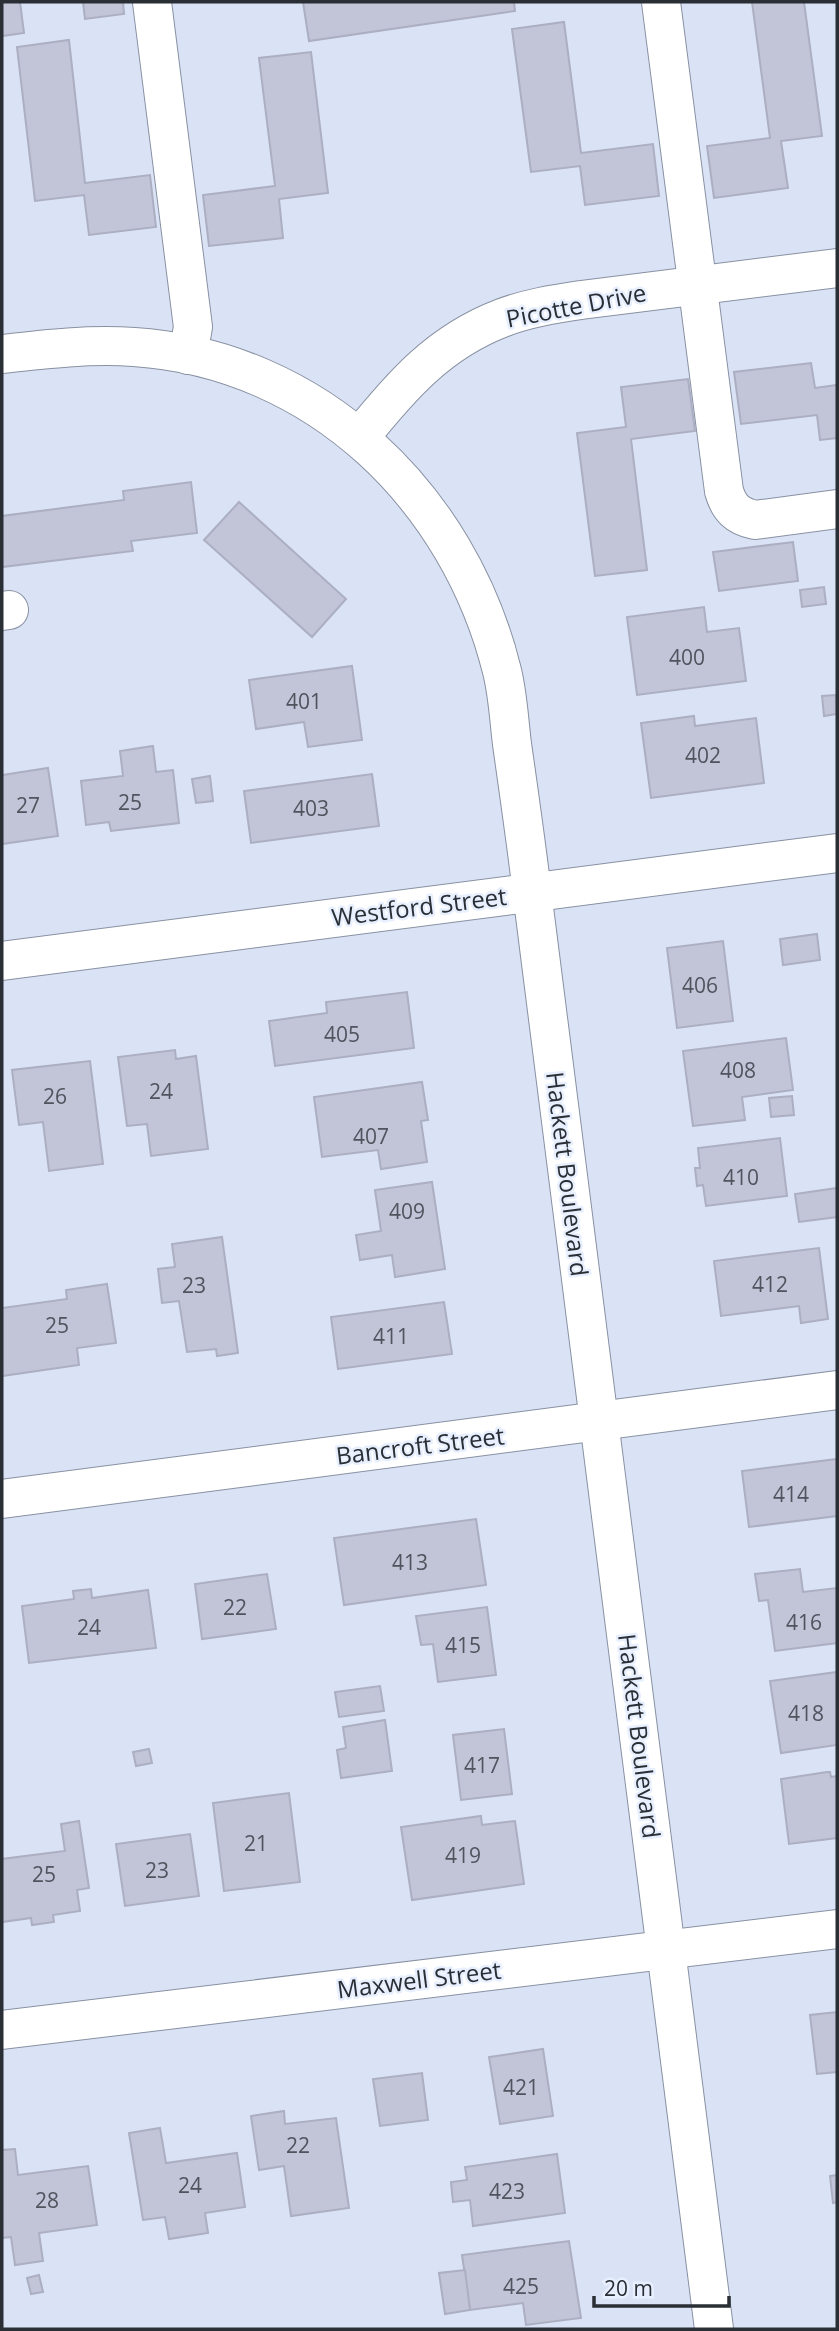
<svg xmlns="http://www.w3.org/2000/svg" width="839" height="2331" font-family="'Open Sans',sans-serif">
<rect width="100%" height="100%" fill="#d9e3f5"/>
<g fill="#c2c4d8" stroke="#acaec1" stroke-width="2">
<path d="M2 2H20L24 33 2 36Z"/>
<path d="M83 2H123L124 14 85 19Z"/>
<path d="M303 2H514L515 11 309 41Z"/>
<path d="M752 2H804L822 136 781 141 788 188 714 198 707 146 770 138Z"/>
<path d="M564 22 581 153 653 144 659 196 585 205 580 166 531 172 512 29Z"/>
<path d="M69 40 85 183 150 175 156 227 89 235 84 195 35 201 17 47Z"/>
<path d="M311 52 328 193 279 199 283 238 209 246 203 195 275 186 259 58Z"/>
<path d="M811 363 815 388 837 385V438L820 440 817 415 741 424 734 372Z"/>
<path d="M688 379 695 431 631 439 647 570 595 576 577 433 626 427 621 387Z"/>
<path d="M191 482 197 533 131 541 133 551 2 567V516L124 500 123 491Z"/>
<path d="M239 502 346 599 312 637 204 540Z"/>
<path d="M793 542 798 581 719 591 713 552Z"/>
<path d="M824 587 826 604 802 607 800 590Z"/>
<path d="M704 607 707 632 739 628 746 681 637 695 627 617Z"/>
<path d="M352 666 362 740 308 747 304 722 256 729 249 680Z"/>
<path d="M836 695 837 714 824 716 822 696Z"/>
<path d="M694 716 695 726 756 718 764 783 651 798 641 723Z"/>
<path d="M153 746 156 772 173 770 179 823 111 831 109 822 86 825 81 781 123 776 120 751Z"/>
<path d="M48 768 58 836 2 844V775Z"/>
<path d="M372 774 379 826 251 843 244 791Z"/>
<path d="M210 776 213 801 196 803 192 779Z"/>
<path d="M817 934 820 960 783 965 780 939Z"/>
<path d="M723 941 733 1021 677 1028 667 948Z"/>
<path d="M407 992 414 1048 275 1066 269 1021 327 1013 326 1002Z"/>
<path d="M786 1038 793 1090 742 1097 745 1120 693 1126 683 1051Z"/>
<path d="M175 1050 176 1059 196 1056 208 1149 151 1156 147 1124 127 1126 118 1057Z"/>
<path d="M90 1061 103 1164 49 1171 43 1122 19 1125 12 1070Z"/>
<path d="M422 1082 428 1120 421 1121 427 1162 381 1169 378 1150 322 1157 314 1097Z"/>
<path d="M792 1096 794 1115 771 1117 769 1098Z"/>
<path d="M780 1138 787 1196 706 1206 703 1185 697 1186 695 1168H700L698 1148Z"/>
<path d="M432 1182 445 1269 395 1277 392 1255 360 1260 356 1235 381 1231 375 1190Z"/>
<path d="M837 1188V1217L799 1222 795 1194Z"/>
<path d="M222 1237 238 1353 217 1356 216 1349 187 1352 179 1301 162 1303 158 1269 175 1267 172 1244Z"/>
<path d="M819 1248 828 1319 801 1323 799 1306 721 1316 714 1261Z"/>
<path d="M107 1284 116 1343 77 1348 79 1365 2 1376V1308L67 1299 66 1290Z"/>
<path d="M444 1302 452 1354 338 1369 331 1317Z"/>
<path d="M837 1459V1516L749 1527 742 1471Z"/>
<path d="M476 1519 486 1585 344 1605 334 1538Z"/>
<path d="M800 1569 803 1592 837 1588V1643L775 1651 768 1600 759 1601 755 1574Z"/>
<path d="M267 1574 276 1629 202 1639 195 1584Z"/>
<path d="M91 1589 92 1598 148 1590 156 1648 29 1663 22 1606 74 1599 73 1591Z"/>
<path d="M487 1607 496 1675 438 1682 433 1644 421 1645 416 1616Z"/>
<path d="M837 1672V1745L781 1753 770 1681Z"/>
<path d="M380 1686 384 1711 339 1717 335 1692Z"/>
<path d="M385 1720 392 1771 341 1778 337 1750 346 1748 343 1727Z"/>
<path d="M504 1729 512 1794 461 1800 453 1735Z"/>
<path d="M149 1749 152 1763 136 1766 133 1752Z"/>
<path d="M827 1772H830L831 1777 837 1776V1838L789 1844 781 1779Z"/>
<path d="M289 1793 300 1882 224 1891 213 1803Z"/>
<path d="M481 1816 482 1825 515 1821 524 1884 412 1900 401 1827Z"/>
<path d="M79 1821 89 1888 77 1890 80 1911 53 1915 54 1922 32 1925 31 1918 2 1922V1859L65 1851 61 1824Z"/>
<path d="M190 1834 199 1896 125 1906 116 1844Z"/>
<path d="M837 2012V2072L817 2074 810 2015Z"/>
<path d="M543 2049 553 2116 500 2124 489 2057Z"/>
<path d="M422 2073 428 2120 380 2126 373 2079Z"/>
<path d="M284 2111 285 2124 336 2118 349 2208 291 2216 284 2166 259 2170 251 2116Z"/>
<path d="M160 2128 166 2163 237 2153 245 2207 205 2213 208 2233 169 2239 165 2217 143 2220 129 2133Z"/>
<path d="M15 2149 18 2175 88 2166 97 2225 39 2233 43 2261 15 2265 11 2237 2 2238V2150Z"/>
<path d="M557 2154 565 2213 473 2226 470 2200 453 2202 451 2182 467 2180 465 2167Z"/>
<path d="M837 2175V2202L833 2203 830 2176Z"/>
<path d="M569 2241 581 2318 526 2325 523 2303 470 2310 462 2255Z"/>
<path d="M465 2270 470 2310 445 2314 439 2273Z"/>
<path d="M39 2275 43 2292 31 2294 27 2278Z"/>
</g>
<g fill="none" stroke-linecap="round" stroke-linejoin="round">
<g stroke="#8891a2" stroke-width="40">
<g id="minor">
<path d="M152 2 193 327 188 355"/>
<path d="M661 2 724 491C729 508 737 516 755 520L837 509"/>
<path d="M2 354C46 349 89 344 134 347 317 359 459 497 502 671 508 695 509 720 512 744 519 793 526 842 532 892L714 2329"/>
<path d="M360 437C401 386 439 342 502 318 528 308 555 304 581 300L837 268"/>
<path d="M2 611 9 610"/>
<path d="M2 961 837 853"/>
<path d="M2 1499 837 1390"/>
<path d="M2 2030 837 1929"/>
</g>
</g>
<use href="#minor" stroke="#fff" stroke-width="38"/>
</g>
<g text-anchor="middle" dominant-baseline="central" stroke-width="5" stroke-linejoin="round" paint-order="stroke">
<g font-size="21" fill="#50545e">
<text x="687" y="657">400</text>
<text x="304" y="701">401</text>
<text x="703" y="755">402</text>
<text x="130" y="802">25</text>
<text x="28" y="805">27</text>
<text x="311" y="808">403</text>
<text x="700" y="985">406</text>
<text x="342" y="1034">405</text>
<text x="738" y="1070">408</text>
<text x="161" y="1091">24</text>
<text x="55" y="1096">26</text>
<text x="371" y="1136">407</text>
<text x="741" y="1177">410</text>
<text x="407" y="1211">409</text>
<text x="770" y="1284">412</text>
<text x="194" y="1285">23</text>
<text x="57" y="1325">25</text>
<text x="391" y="1336">411</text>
<text x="791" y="1494">414</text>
<text x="410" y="1562">413</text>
<text x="235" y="1607">22</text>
<text x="804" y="1622">416</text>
<text x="89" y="1627">24</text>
<text x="463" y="1645">415</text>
<text x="806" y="1713">418</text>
<text x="482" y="1765">417</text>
<text x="256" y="1843">21</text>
<text x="463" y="1855">419</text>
<text x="157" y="1870">23</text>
<text x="44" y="1874">25</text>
<text x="521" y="2087">421</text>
<text x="298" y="2145">22</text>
<text x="190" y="2185">24</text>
<text x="507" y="2191">423</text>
<text x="47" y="2200">28</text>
<text x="521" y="2286">425</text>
</g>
<g font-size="24" fill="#2a2e35" stroke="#e8f0ff">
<text transform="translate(576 305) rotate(-11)">Picotte Drive</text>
<text transform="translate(419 906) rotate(-7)">Westford Street</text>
<text transform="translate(568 1174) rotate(83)">Hackett Boulevard</text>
<text transform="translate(420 1445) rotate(-7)">Bancroft Street</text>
<text transform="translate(640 1736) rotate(83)">Hackett Boulevard</text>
<text transform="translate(419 1979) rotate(-7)">Maxwell Street</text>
</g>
</g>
<rect width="839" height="2331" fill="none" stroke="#2a2e35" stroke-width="7"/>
<path d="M594 2296v10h135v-10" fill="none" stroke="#2a2e35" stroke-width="3.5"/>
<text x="604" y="2296" font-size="21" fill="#2a2e35" stroke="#e8f0ff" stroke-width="5" paint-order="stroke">20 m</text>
</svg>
